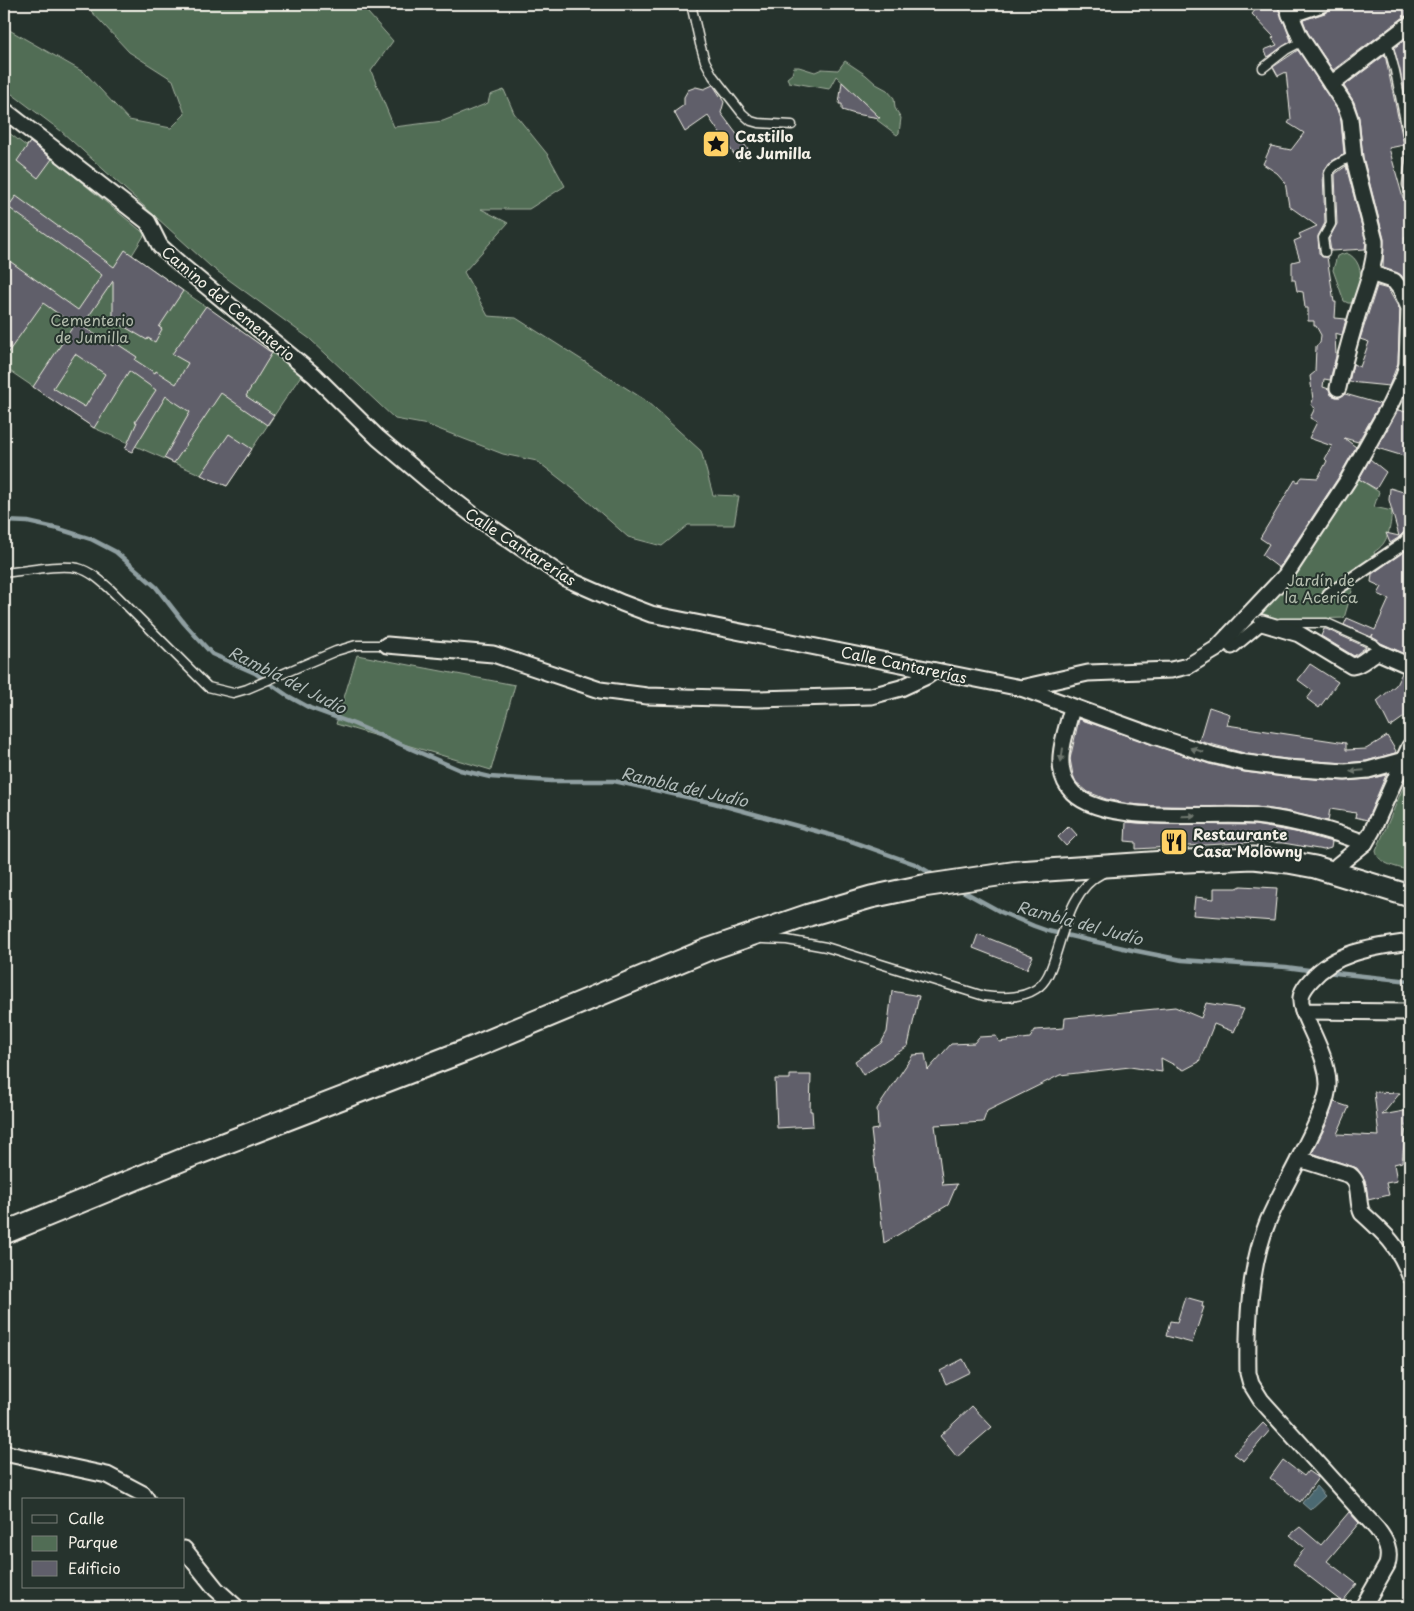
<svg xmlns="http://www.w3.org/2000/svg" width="1414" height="1611" font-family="'Playpen Sans',sans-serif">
<rect width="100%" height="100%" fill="#26332d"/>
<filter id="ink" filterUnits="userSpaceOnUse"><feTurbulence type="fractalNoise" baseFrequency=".02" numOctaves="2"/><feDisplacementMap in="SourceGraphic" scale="10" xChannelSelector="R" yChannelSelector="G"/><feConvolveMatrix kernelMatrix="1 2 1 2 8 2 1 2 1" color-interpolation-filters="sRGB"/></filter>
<g filter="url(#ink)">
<g fill="#516d55" stroke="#a2af9e">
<path d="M93 4H360L393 41 371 71 394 127 443 121 488 103 490 95 504 90 514 113 548 155 565 186 529 209H481L508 223 464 272 488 316 516 318 645 400 701 451 713 495 739 496 734 525H688L662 546 628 537 577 492 537 461 503 454 428 425 395 419 310 339 210 266 61 131 4 88V27L85 73 129 120 171 128 185 114 173 80 129 52 91 11Z"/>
<path d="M845 61 866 75 876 84 887 90 894 98 895 108 901 118 899 133 897 135 877 120 879 117 836 76 829 89 789 82 787 78 792 74 794 67H799L815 72 822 69 838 70Z"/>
<path d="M4 129 26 146 31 141 145 234 132 255 302 374 227 486 94 428 4 367Z"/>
<path d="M1346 253C1358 257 1362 271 1361 284 1361 290 1356 297 1354 303H1348L1344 301 1333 270 1337 256Z"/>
<path d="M1356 477 1379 492 1374 507 1392 511C1390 528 1389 543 1374 552L1375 556 1357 574 1344 618 1275 620 1261 615 1279 593Z"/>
<path d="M357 655 515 685 491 770 336 724Z"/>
<path d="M1408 776H1410V871C1399 867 1378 865 1376 851Z"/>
</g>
<path fill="#4c6972" stroke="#8f9fa1" d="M1316 1486 1325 1496 1310 1510 1302 1503Z"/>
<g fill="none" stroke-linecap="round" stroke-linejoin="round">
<g stroke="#8f9fa1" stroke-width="4.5">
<path d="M4 521 28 522 59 529 91 539 116 552 156 587 184 623 212 654 255 673 288 696 310 708 354 724 460 770 490 777 551 781H614L714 803 845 839 915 864 937 877"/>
<path d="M959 889 1001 912 1034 926 1048 931 1132 950 1182 960 1286 967 1316 971"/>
<path d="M1326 972 1410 981"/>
</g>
</g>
<g fill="#605f6b" stroke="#f4f1e8" fill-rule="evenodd">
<path d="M1267 4H1277L1291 41 1268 57 1264 50 1277 45 1272 38 1274 37 1252 14 1256 9Z"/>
<path d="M1331 4H1404L1410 8V15L1404 17 1333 70 1308 33 1303 20 1325 13 1329 10Z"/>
<path d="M1410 36V119L1394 48Z"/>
<path d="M1298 50 1337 109 1341 121 1344 154 1329 163 1323 173 1325 223 1318 236 1319 253 1322 257H1327L1334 302H1336L1335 318 1346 319 1342 335 1335 333 1336 356 1330 380 1324 379 1323 387 1329 389 1331 395 1336 397H1340L1345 394 1380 404 1358 442 1344 438 1356 447 1340 475 1279 568 1262 555 1269 544 1260 538 1295 480 1298 482 1302 477 1318 478 1327 461 1325 459 1332 446 1309 438 1317 422 1310 418 1315 408 1311 405 1313 400 1310 376 1315 372 1316 346 1320 343 1321 335 1316 326H1314V321H1308V308H1305L1303 292 1297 291 1295 280H1292V262L1300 260 1294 241 1301 238 1299 234 1317 226 1289 206 1285 182 1277 173 1263 164 1271 146 1291 150 1304 133 1288 123 1291 119 1286 72 1278 76 1273 67Z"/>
<path d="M1385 55 1404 145 1389 148 1403 198 1410 197V235L1404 237 1409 261H1410V288L1401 275 1383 268 1384 239 1363 157 1359 118 1354 102 1344 86Z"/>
<path d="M842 82 880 118 855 114 842 110V104H839Z"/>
<path d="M713 85 724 102 721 113 750 152 738 160 708 116 685 132 674 112 684 105V97L688 90 696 87 704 89Z"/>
<path d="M30 142 52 159 38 178 17 161Z"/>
<path d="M1346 166 1366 242 1365 249 1331 251 1329 239 1337 224 1335 174Z"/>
<path d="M16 196 114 267 125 250 183 291 159 327 162 329 155 342 148 338 147 340 113 320V281L82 326 113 346V341L137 357 135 360 155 373 156 371 176 384 188 363 172 354 206 306 272 353 246 396 274 415 267 425 221 393 174 463 164 458 190 412 166 396 132 452 125 449 137 422H135L156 390 129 371 94 428 33 387 74 325 43 303 4 358V257L78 310 102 275 8 207ZM75 354 105 374 85 407 53 388Z"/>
<path d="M1377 286 1388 289 1400 310 1398 363 1389 386 1349 382 1353 364 1360 367 1369 342 1360 339Z"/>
<path d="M1398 410 1410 413V458L1377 448Z"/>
<path d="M229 434 252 449 227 486 201 475Z"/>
<path d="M1370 459 1386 472 1376 489 1359 479Z"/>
<path d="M1390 488 1410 494V529L1405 531 1398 538 1390 543 1386 533 1399 536 1389 500Z"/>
<path d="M1410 547V656L1381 643 1372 637 1373 634 1371 637 1344 625 1347 618 1375 630 1389 599 1378 594 1382 587 1371 582 1372 574Z"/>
<path d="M1324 629H1326L1366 647 1354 656 1321 636Z"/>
<path d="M1310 664 1338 682 1319 708 1307 699 1313 691 1298 680Z"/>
<path d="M1402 673 1410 675V713L1390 727 1377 701 1396 685Z"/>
<path d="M1209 707 1230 714 1227 725 1346 743V750L1366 749 1387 736 1396 751 1395 753 1366 761 1345 763 1286 759 1248 754 1199 741Z"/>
<path d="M1079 719 1209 764 1244 772 1284 777 1345 781 1369 779 1386 775 1367 820 1355 817 1356 813 1330 809 1328 821 1285 811 1256 807 1156 806 1129 804 1106 799 1088 792 1076 782 1073 775 1070 759Z"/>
<path d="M1126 822 1155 824 1254 825 1295 832 1332 842 1331 848 1324 850 1283 843 1257 842 1136 849V842L1125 841Z"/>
<path d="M1069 826 1077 835 1066 846 1058 837Z"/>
<path d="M1241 886 1277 888 1274 921 1193 915 1195 897 1214 899V888H1237Z"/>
<path d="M978 934 1033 956 1027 969 973 948Z"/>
<path d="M892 991 919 996 908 1046 863 1075 855 1061 881 1043 887 1032Z"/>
<path d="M1206 1003 1244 1009 1234 1032 1214 1024 1199 1062 1184 1070 1161 1058 1162 1072 1130 1067 1060 1075 987 1111 983 1122 935 1125 943 1185 957 1184 948 1205 884 1243 871 1130 878 1129 877 1109 913 1055 925 1054 928 1070 951 1044 974 1043 979 1037 996 1036 999 1042 1030 1038 1035 1030 1064 1028 1065 1018 1175 1007 1201 1018Z"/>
<path d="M790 1075H811L810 1111H812L813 1126 777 1128 775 1079H790Z"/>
<path d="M1374 1092 1400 1093 1382 1115 1410 1110V1120L1406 1126 1402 1162 1394 1164 1397 1181 1386 1183 1389 1195 1368 1200 1365 1180 1357 1168 1312 1153 1326 1125 1334 1102 1349 1107 1337 1134 1379 1136Z"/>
<path d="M1185 1297 1203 1302 1202 1307H1204L1192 1343 1166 1336 1170 1321 1177 1322Z"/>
<path d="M963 1359 970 1372 946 1384 940 1371Z"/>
<path d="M972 1406 992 1427 957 1457 940 1436Z"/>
<path d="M1263 1423 1270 1430 1244 1461 1234 1454Z"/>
<path d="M1283 1460 1304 1476 1308 1471 1318 1478 1300 1502 1270 1478Z"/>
<path d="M1349 1512 1359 1523 1327 1561 1357 1584 1342 1602 1293 1564 1305 1548 1290 1535 1300 1527 1321 1545Z"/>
</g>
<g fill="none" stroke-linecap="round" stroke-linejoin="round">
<g stroke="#f4f1e8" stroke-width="11">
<g id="service">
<path d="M691 4 700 44 705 61 713 76 742 113 751 121 758 123 792 125"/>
<path d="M1385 43 1389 49 1395 71 1409 141 1410 160 1407 185"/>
<path d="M1263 68 1286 50 1303 41"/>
<path d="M1325 252 1323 238 1331 224 1329 173C1333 164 1346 160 1354 155"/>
<path d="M4 573C25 571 58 564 78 568 90 571 101 581 110 589L208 687 233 693 247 689 336 651 356 645H387"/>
<path d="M1280 623H1327L1374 644 1381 651"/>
<path d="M763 939 787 940 826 947 984 996C1000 998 1021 999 1036 989 1047 982 1051 969 1055 957 1065 927 1072 888 1103 873"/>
</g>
</g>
<g stroke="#f4f1e8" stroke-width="15">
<g id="pedestrian">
<path d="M1329 594 1403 544 1410 536"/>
<path d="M1224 640 1232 648 1262 623"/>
</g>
</g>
<g stroke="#f4f1e8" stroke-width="19">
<g id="minor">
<path d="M1286 4 1300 37 1345 105 1350 119 1354 159 1375 241C1376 266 1364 292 1357 316 1350 340 1343 364 1338 388"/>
<path d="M1290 15 1322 4"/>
<path d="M1331 84 1410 24"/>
<path d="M4 110 148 222 160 246 182 266 314 375 378 438 430 482 473 515 567 579 622 603 651 614 1021 688 1154 736 1212 755 1246 763 1285 768 1345 772 1368 770 1404 760 1410 762"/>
<path d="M1262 623 1299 634 1352 666C1363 665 1369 655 1378 652L1410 666"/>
<path d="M387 645 493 654 600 690 647 696 757 699 871 696 901 688 927 676 934 671"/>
<path d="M1021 688 1088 673 1171 670 1188 666 1216 649 1285 576 1348 480 1390 405 1404 376 1407 364 1409 308 1401 290 1394 281 1370 273"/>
<path d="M1072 708C1066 733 1052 764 1069 788 1096 827 1211 812 1255 816 1293 820 1330 830 1365 843"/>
<path d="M1335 872 1338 865 1365 843 1372 831 1410 746"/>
<path d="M1410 942C1375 947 1336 951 1311 980 1302 990 1298 997 1303 1011L1410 1012"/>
<path d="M1299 1159C1308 1140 1329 1103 1328 1083 1327 1058 1312 1034 1303 1011"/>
<path d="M4 1453 107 1475 143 1494 147 1500"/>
<path d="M184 1549 216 1589 236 1607"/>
<path d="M1363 1607 1387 1565C1391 1550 1386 1541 1377 1529L1261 1400 1251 1384 1248 1373C1247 1323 1249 1268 1268 1221 1277 1200 1289 1179 1299 1159L1350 1175C1362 1184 1356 1201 1362 1213 1385 1234 1400 1247 1410 1276"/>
</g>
</g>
<g stroke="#f4f1e8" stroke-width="25">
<path id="secondary" d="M4 1233 184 1159 467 1050 707 950 809 915 871 897 923 886 1018 872 1165 862 1253 858 1288 862 1315 867 1410 896"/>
</g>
<use href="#service" stroke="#26332d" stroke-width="8"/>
<use href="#pedestrian" stroke="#26332d" stroke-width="11"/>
<use href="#minor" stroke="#26332d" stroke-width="15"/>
<use href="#secondary" stroke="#26332d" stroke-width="21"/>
</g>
<defs><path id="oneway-solid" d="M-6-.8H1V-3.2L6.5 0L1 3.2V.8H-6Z" transform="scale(1.25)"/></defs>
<g fill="#6e766e">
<use href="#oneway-solid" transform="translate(1197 750) rotate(-162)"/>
<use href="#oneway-solid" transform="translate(1062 755) rotate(98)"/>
<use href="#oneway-solid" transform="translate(1357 771) rotate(175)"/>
<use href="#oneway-solid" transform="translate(1189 816) rotate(-1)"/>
</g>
</g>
<defs>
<g id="sight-square" transform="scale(1.4375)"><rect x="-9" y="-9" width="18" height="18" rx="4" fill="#ffd166" stroke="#26332d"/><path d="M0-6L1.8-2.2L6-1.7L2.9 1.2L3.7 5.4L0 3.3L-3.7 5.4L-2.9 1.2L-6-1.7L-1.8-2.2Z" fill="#111"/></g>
<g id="restaurant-square" transform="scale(1.4375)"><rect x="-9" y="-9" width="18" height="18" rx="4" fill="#ffd166" stroke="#26332d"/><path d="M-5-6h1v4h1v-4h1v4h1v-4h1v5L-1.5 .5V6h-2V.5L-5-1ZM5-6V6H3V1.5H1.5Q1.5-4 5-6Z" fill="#111"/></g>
</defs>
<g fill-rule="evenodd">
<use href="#sight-square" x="716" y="144"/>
<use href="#restaurant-square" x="1174" y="842"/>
</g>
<g text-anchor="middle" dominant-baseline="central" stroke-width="4" stroke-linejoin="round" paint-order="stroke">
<g font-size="15" font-weight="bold" fill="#f4f1e8" stroke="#26332d" text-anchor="start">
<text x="735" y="135">Castillo<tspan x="735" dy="17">de Jumilla</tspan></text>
<text x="1193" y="833">Restaurante<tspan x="1193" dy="17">Casa Molowny</tspan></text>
</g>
<g font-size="15" fill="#f4f1e8" stroke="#26332d">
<text transform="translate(229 303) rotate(40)">Camino del Cementerio</text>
<text transform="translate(521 546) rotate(33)">Calle Cantarerías</text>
<text transform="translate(904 664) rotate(12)">Calle Cantarerías</text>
</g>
<g font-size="15" fill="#b3bcad" stroke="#26332d">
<text x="92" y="319">Cementerio<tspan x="92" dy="17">de Jumilla</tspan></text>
<text x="1321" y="579">Jardín de<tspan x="1321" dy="17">la Acerica</tspan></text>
</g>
<g font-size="16" font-style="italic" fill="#b1bbb9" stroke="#26332d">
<text transform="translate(288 679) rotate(27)">Rambla del Judío</text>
<text transform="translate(685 786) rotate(13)">Rambla del Judío</text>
<text transform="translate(1080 922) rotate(15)">Rambla del Judío</text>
</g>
</g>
<rect width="1414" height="1611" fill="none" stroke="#26332d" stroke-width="20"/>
<rect x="10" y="10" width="1394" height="1591" fill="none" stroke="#f4f1e8" stroke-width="2" filter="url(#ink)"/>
<rect x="22" y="1498" width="162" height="90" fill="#26332d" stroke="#787f78"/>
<rect x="32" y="1515" width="25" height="8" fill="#26332d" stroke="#787f78"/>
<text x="68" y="1524" font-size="15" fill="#f4f1e8">Calle</text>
<rect x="32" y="1536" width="25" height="15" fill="#516d55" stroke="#787f78"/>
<text x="68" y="1548" font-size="15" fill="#f4f1e8">Parque</text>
<rect x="32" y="1561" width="25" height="15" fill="#605f6b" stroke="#787f78"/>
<text x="68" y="1574" font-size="15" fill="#f4f1e8">Edificio</text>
</svg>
